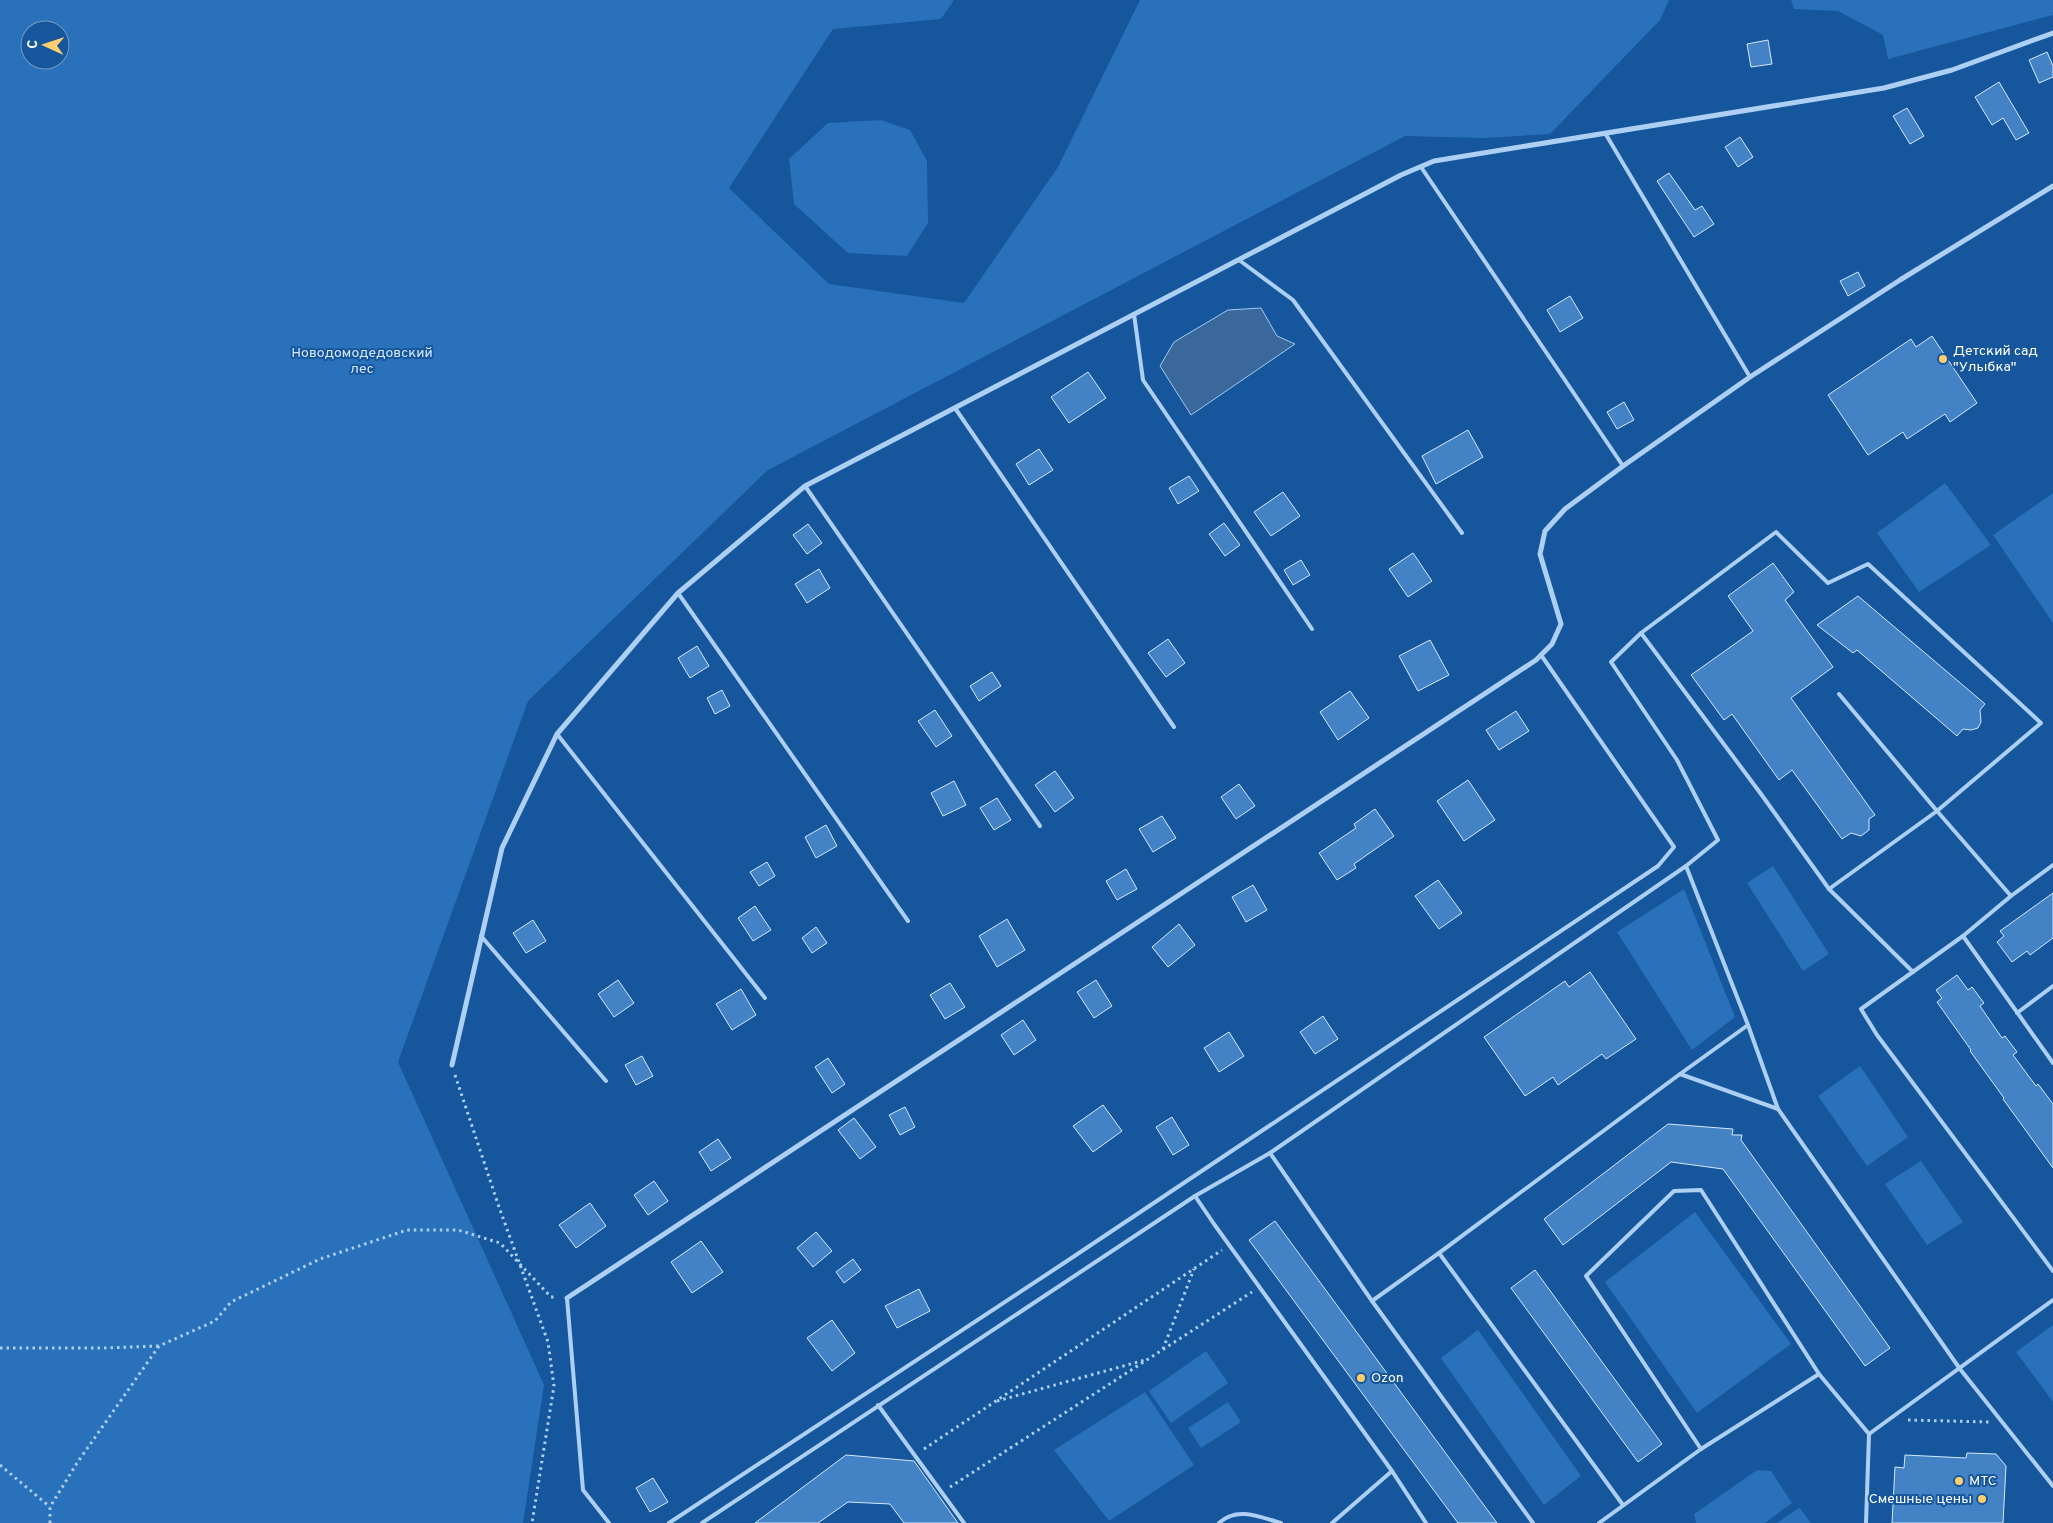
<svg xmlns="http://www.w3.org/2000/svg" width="2053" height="1523" font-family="Overpass,sans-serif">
<rect width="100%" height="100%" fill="#16569c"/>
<g fill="#2971ba" fill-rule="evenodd">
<path d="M0 0H954L941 19 833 29 729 188 829 284 964 303 1058 167 1140 0H1669L1660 20 1550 134 1485 138 1405 136 768 470 528 701 398 1062 544 1385 523 1523H0ZM30 30H60V60H30Z"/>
<path d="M1791 0H2053V15L1888 59 1883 35 1838 11 1794 9Z"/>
<path d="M881 120 910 130 927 161 928 223 907 256 848 253 794 204 789 159 828 123Z"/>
<path d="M1945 483 1991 545 1919 592 1877 533Z"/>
<path d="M2053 493V623L1993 535Z"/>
<path d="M1773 866 1829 954 1803 971 1747 883Z"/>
<path d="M1684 889 1735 1017 1692 1050 1617 932Z"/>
<path d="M1860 1066 1908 1137 1867 1166 1818 1096Z"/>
<path d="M1921 1161 1963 1222 1927 1245 1885 1184Z"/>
<path d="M1695 1212 1791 1344 1697 1413 1605 1282Z"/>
<path d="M2053 1325V1402L2016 1352Z"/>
<path d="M1478 1330 1581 1476 1544 1505 1441 1358Z"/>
<path d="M1206 1351 1228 1383 1171 1423 1149 1391Z"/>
<path d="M1145 1392 1194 1465 1109 1521 1054 1450Z"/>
<path d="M1228 1402 1241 1422 1201 1448 1188 1428Z"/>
<path d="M1757 1470 1771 1471 1792 1503 1765 1523H1696L1694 1514Z"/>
<path d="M1799 1507 1811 1523H1777L1799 1508Z"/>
</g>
<path fill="#3a689a" stroke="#9fcbf5" d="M1261 308 1277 336 1295 344 1191 415 1160 366 1174 342 1228 310Z"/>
<g fill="#4382c5" stroke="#d4e8fd">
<path d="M1768 40 1772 64 1751 67 1747 44Z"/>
<path d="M2047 52 2053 66V77L2039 83 2029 60Z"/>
<path d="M1999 82 2029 133 2016 140 2003 118 1992 125 1975 97Z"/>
<path d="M1907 108 1924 136 1910 144 1893 116Z"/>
<path d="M1740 137 1753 157 1738 167 1725 147Z"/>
<path d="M1669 173 1695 210 1702 206 1714 224 1694 237 1657 181Z"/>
<path d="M1858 272 1865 286 1848 296 1840 281Z"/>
<path d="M1570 296 1583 318 1560 332 1547 310Z"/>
<path d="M1932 336 1977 403 1950 422 1945 414 1907 439 1903 432 1868 455 1828 395 1911 339 1916 347Z"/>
<path d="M1088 372 1106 398 1069 423 1051 397Z"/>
<path d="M1624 402 1634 420 1617 429 1607 412Z"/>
<path d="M1468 430 1483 457 1436 484 1422 456Z"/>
<path d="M1039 449 1053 470 1029 485 1016 464Z"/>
<path d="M1189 476 1199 491 1178 504 1169 488Z"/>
<path d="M1283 492 1300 516 1271 536 1254 512Z"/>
<path d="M1224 523 1240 545 1225 556 1209 534Z"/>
<path d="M808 524 822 543 807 554 793 535Z"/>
<path d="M1413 553 1432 581 1408 597 1389 569Z"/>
<path d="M1301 560 1310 575 1293 585 1284 570Z"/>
<path d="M1773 563 1794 592 1785 600 1833 667 1791 698 1875 815 1869 819V830L1861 836 1851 833 1842 839 1792 770 1779 780 1732 714 1724 720 1691 675 1753 631 1728 596Z"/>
<path d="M819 569 830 588 807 603 795 584Z"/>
<path d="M1858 596 1985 704 1980 710 1981 722 1978 728 1971 730 1963 729 1957 736 1857 650 1853 653 1817 625Z"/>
<path d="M1168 639 1185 663 1166 677 1148 653Z"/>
<path d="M1430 640 1449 675 1418 691 1399 656Z"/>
<path d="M697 646 709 666 690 678 678 658Z"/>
<path d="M992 672 1001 686 979 701 970 686Z"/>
<path d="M722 690 730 706 715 714 707 698Z"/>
<path d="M1350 691 1369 718 1338 740 1320 712Z"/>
<path d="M935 710 952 736 936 747 918 721Z"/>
<path d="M1516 711 1529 731 1499 750 1486 730Z"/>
<path d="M1055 771 1074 798 1055 812 1035 785Z"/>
<path d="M1468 780 1495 820 1464 841 1437 801Z"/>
<path d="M954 781 966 805 943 816 931 793Z"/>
<path d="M1239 784 1255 806 1236 819 1221 797Z"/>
<path d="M997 798 1011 820 994 830 980 808Z"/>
<path d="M1375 809 1394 836 1354 864 1356 868 1337 880 1319 853 1356 828 1354 824Z"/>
<path d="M1162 816 1176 838 1153 852 1139 829Z"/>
<path d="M826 825 837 846 816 858 805 837Z"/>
<path d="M767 862 775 876 759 886 750 872Z"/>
<path d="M1126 869 1137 889 1117 900 1106 881Z"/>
<path d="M1438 880 1462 913 1439 929 1415 896Z"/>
<path d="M1253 885 1267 910 1246 922 1232 897Z"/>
<path d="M2053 893V938L2030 955 2027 951 2012 962 1997 942 2004 936 2000 931Z"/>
<path d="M755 906 771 930 753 941 738 918Z"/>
<path d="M1007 919 1025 950 997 967 979 936Z"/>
<path d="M533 920 546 941 526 953 513 933Z"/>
<path d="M1179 924 1195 945 1168 967 1152 947Z"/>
<path d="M816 927 827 943 812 953 802 938Z"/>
<path d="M1590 972 1636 1039 1606 1059 1602 1054 1558 1085 1553 1077 1525 1096 1484 1037 1565 981 1569 987Z"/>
<path d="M1957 975 1968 990 1972 987 1984 1003 1980 1006 2002 1038 2005 1036 2017 1052 2013 1055 2036 1086 2038 1084 2053 1104V1168L2003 1099 2004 1098 1970 1051 1971 1050 1937 1002 1942 998 1936 990Z"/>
<path d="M618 980 634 1003 614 1017 598 994Z"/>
<path d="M1096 980 1112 1006 1094 1018 1077 992Z"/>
<path d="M950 983 965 1007 945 1019 930 995Z"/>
<path d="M741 989 756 1015 732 1030 716 1004Z"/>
<path d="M1323 1016 1338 1039 1315 1054 1300 1032Z"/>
<path d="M1023 1020 1036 1040 1014 1055 1001 1035Z"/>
<path d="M1229 1032 1244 1056 1219 1072 1204 1048Z"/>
<path d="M642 1056 653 1076 636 1085 625 1065Z"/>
<path d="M828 1058 845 1084 832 1093 815 1067Z"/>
<path d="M1103 1105 1122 1131 1093 1152 1073 1126Z"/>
<path d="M905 1107 915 1127 900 1135 889 1115Z"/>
<path d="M1172 1117 1189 1145 1173 1155 1156 1127Z"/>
<path d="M854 1118 876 1147 860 1159 838 1130Z"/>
<path d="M1668 1124 1733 1129 1732 1135H1742L1741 1140 1890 1348 1865 1366 1723 1169 1671 1162 1563 1245 1544 1219Z"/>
<path d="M718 1139 731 1158 711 1171 699 1152Z"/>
<path d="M654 1181 668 1201 648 1215 634 1195Z"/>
<path d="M590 1203 606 1226 576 1248 559 1225Z"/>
<path d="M1275 1221 1497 1523H1458L1249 1240Z"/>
<path d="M816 1232 832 1251 813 1267 797 1248Z"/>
<path d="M701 1241 723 1272 692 1293 671 1262Z"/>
<path d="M853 1259 861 1270 844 1283 836 1272Z"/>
<path d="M1535 1270 1662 1444 1638 1462 1511 1288Z"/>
<path d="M919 1289 930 1311 897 1328 885 1306Z"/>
<path d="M832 1320 855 1353 832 1371 807 1338Z"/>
<path d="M1967 1453 1996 1454 2006 1466 2003 1523H1892L1895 1467 1904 1468 1905 1455 1966 1458Z"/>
<path d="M846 1455 914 1461 958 1523H904L890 1504 848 1502 818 1523H755Z"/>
<path d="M653 1478 668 1502 650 1512 636 1488Z"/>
</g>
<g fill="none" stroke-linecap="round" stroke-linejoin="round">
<g stroke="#accff3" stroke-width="3" stroke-dasharray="2.5 4" stroke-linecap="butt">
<path d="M455 1075 499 1207 548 1342 554 1386 532 1523"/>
<path d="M0 1348H103L159 1346"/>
<path d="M1163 1349 1194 1269"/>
<path d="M997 1401 1145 1360"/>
<path d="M1908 1420 1989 1422"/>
<path d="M924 1449 1222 1250"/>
<path d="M0 1465 50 1507"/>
<path d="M950 1487 1252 1292"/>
<path d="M50 1523V1507L77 1463 159 1346 215 1321 231 1302 320 1259 407 1230H458L500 1243 551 1297H557"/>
</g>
<g stroke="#accff3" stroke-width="4">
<path d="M1605 133 1750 377"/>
<path d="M1421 167 1623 466"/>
<path d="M1239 260 1293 300 1462 533"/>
<path d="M1134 314 1143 380 1312 629"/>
<path d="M955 408 1174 727"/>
<path d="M805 486 1040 826"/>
<path d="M678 593 908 921"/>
<path d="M557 734 765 998"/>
<path d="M2053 865 2011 896 1963 936 1861 1009 1877 1035 2053 1271"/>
<path d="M1686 866 1748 1025 1778 1109 1960 1369 2053 1486"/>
<path d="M1829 889 1761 794 1641 633 1776 532 1828 583 1868 564 2041 723 1937 811 1839 694"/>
<path d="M481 936 606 1081"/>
<path d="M1963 936 2053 1063"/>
<path d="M1913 972 1829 889 1937 811 2011 896"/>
<path d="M2017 1013 2053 986"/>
<path d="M1680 1074 1748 1025"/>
<path d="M1270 1153 1372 1301 1533 1523"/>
<path d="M1195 1196 1214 1224 1392 1471 1426 1523"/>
<path d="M1439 1253 1623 1505"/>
<path d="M567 1298 583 1490 609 1523"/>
<path d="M1372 1301 1439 1253 1680 1074 1778 1109"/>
<path d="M878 1405 964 1523"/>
<path d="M1869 1434 2053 1300"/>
<path d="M1701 1449 1586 1276 1674 1191 1701 1190 1819 1374 1869 1434 1866 1523"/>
<path d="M669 1523 1064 1263 1658 866 1674 847 1541 655"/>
<path d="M702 1523 1195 1196 1270 1153 1686 866 1718 840 1677 760 1611 662 1641 633"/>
<path d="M1219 1523C1237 1506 1260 1517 1281 1523"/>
<path d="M1332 1523 1392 1471"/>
<path d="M1599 1523 1701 1449 1819 1374"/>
</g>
<g stroke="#accff3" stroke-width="5">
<path d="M452 1065 502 848 557 734 678 593 805 486 1401 175 1434 161 1884 88 1952 70 2053 33"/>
<path d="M567 1298 1536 660 1552 644 1561 624 1540 554 1545 531 1565 509 1623 466 1750 377 1900 280 2053 186"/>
</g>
</g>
<g fill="#ffcf6e" stroke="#16569c" stroke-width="2">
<circle cx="1943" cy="359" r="5"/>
<circle cx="1361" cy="1378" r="5"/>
<circle cx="1959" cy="1481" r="5"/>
<circle cx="1982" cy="1499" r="5"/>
</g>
<g text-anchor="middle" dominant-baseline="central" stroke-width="4" stroke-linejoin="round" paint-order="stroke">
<g font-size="14" fill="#fff" stroke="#16569c" text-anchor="start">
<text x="1953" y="351">Детский сад<tspan x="1953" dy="16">"Улыбка"</tspan></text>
<text x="1371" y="1378">Ozon</text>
<text x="1969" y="1481">МТС</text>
<text x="1972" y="1499" text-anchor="end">Смешные цены</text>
</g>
<g font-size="14" fill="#d4e8fd" stroke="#16569c">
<text x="362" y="353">Новодомодедовский<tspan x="362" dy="16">лес</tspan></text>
</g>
</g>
<g transform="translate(45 45) rotate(273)"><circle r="24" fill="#16569c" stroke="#739ac4"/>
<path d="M0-4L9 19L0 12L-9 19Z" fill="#ffcf6e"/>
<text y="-8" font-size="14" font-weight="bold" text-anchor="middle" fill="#ffffff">С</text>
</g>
</svg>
